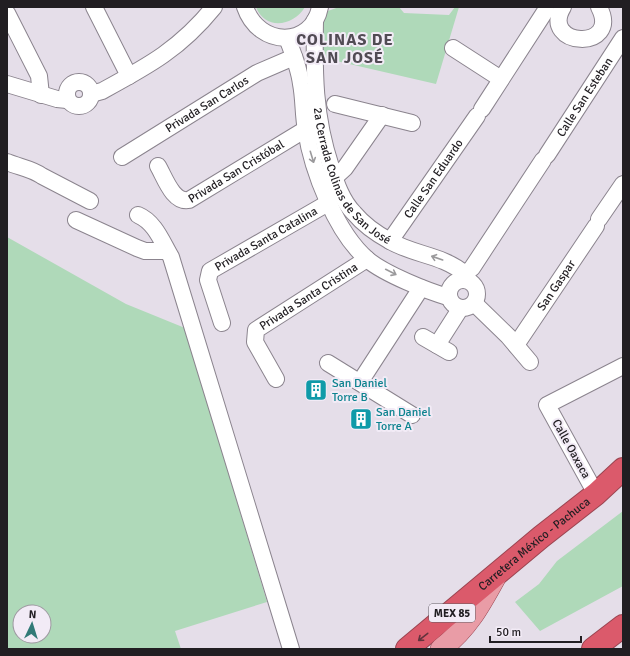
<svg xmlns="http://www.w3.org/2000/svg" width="630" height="656" font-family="Signika,sans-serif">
<rect width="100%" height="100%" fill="#e5dee9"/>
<g fill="#afd9b9" fill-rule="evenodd">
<path d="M256 7H305C294 26 265 31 256 7Z"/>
<path d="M339 7H399L404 13 449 15 455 7H459L436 84 319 57 318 40 325 12Z"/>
<path d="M7 237 126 304 185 328 267 602 175 631 181 649H7ZM20 612H44V636H20Z"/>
<path d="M623 511V586L540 631 515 602 539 584 557 561Z"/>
</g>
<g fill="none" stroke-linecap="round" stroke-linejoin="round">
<g stroke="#8b848e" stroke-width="18">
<g id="minor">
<path d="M94 7 129 76"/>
<path d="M245 7C259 48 312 48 320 7"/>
<path d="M563 7C539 47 622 52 599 7"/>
<path d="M7 13 39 76 41 95"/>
<path id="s1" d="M315 20C314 73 314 116 331 167 336 183 342 201 354 213 364 225 377 234 390 241 414 255 443 255 465 274L466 280"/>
<path d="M287 38C293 53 299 68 301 84 304 99 303 115 306 130 312 170 336 233 368 260 385 274 427 291 448 297"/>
<path d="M453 48 501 79"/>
<circle cx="79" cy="94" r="12"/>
<path d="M7 84 57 99 67 100"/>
<path d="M91 94 102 91C148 66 180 49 214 7"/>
<path d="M335 104 412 123"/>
<path d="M482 109 546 10"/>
<path id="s2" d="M547 155 623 38"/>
<path id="s3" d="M122 157 257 73 294 57"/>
<path d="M7 162C19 167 33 169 42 176L90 201"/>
<path id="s4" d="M158 166C165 178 173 203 189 200L306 129"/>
<path d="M334 178 345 168 382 115"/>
<path d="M138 215C155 222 162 242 171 257L291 649"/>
<path d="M599 219 623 184"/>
<path d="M76 220 137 248 145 251H166"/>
<path id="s5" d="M390 241 477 116"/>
<path d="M465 274 472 268 543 160"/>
<circle cx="463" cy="294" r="14"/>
<path d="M474 303 508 336 530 362"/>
<path id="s6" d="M222 323 208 280 210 271 328 203"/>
<path d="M423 337 449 352"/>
<path d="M437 345 460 309"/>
<path id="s7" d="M516 345 596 226"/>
<path d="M328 363 412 415"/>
<path id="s8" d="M276 379 255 342 256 330 367 259"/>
<path d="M360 382 421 288"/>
<path d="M596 494 547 405 623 366"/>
</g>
</g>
<g stroke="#9a4551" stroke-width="22">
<path id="major" d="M441 649C468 628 480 605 496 576"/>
</g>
<g stroke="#9a4551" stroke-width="24">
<g id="highway">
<path id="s9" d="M407 649 541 537 596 494 623 469"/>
<path d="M593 649 623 626"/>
</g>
</g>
<use href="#minor" stroke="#fff" stroke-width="16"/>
<use href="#major" stroke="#e99ca6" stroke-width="21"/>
<use href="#highway" stroke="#db5a6b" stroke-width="22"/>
</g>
<defs><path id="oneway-shaft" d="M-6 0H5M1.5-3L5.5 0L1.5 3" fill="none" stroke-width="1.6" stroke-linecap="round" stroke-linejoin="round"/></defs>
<g stroke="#9b9a9c">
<use href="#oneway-shaft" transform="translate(312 157) rotate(73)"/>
<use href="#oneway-shaft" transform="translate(437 258) rotate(-161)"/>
<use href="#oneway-shaft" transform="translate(391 272) rotate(27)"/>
</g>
<use stroke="#62333c" href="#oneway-shaft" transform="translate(423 637) rotate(142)"/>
<defs>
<g id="building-square" transform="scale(1.15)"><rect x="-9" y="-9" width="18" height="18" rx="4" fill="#0f9aa8" stroke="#f2ebf6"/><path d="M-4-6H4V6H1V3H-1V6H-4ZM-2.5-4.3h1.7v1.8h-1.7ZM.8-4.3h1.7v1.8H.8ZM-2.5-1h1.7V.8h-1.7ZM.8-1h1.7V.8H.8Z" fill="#fff"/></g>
</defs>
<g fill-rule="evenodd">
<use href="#building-square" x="316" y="390"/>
<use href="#building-square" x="361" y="419"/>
</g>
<g text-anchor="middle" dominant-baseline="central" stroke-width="4" stroke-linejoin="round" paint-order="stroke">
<rect fill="#f2ebf6" stroke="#605c62" stroke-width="1" x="429" y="604" width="46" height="18" rx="3"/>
<g font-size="11" font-weight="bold" fill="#211e22">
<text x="452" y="613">MEX 85</text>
</g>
<g font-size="12" fill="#211e22" stroke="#f2ebf6">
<text stroke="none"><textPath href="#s2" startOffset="69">Calle San Esteban</textPath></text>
<text stroke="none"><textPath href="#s3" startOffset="100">Privada San Carlos</textPath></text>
<text stroke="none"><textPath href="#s4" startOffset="104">Privada San Cristóbal</textPath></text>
<text stroke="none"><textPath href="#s1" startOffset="167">2a Cerrada Colinas de San José</textPath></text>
<text stroke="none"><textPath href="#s5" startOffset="76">Calle San Eduardo</textPath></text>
<text stroke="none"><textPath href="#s6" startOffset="119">Privada Santa Catalina</textPath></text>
<text stroke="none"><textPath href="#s7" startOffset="72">San Gaspar</textPath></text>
<text stroke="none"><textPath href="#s8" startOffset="117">Privada Santa Cristina</textPath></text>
<text transform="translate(571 449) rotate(61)">Calle Oaxaca</text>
<text stroke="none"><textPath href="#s9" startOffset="165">Carretera México - Pachuca</textPath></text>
</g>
<g font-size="12" fill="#0d838f" stroke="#f2ebf6" text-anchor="start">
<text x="332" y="383">San Daniel<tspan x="332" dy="14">Torre B</tspan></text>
<text x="376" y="412">San Daniel<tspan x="376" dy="14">Torre A</tspan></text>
</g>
<g font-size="16" font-weight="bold" letter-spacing="1" fill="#514b54" stroke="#f2ebf6">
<text x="345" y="40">COLINAS DE<tspan x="345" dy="18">SAN JOSÉ</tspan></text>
</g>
</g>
<rect width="630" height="656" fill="none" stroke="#211e22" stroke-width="16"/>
<g transform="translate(32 624) rotate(4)"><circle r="19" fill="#f2ebf6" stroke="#9e99a1"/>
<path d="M0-3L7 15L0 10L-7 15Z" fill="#317a77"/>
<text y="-6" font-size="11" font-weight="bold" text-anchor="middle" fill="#211e22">N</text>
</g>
<path d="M490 636v6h91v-6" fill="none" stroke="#211e22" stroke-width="2"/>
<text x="496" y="636" font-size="12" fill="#211e22" stroke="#f2ebf6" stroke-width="3" paint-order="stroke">50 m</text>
</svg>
